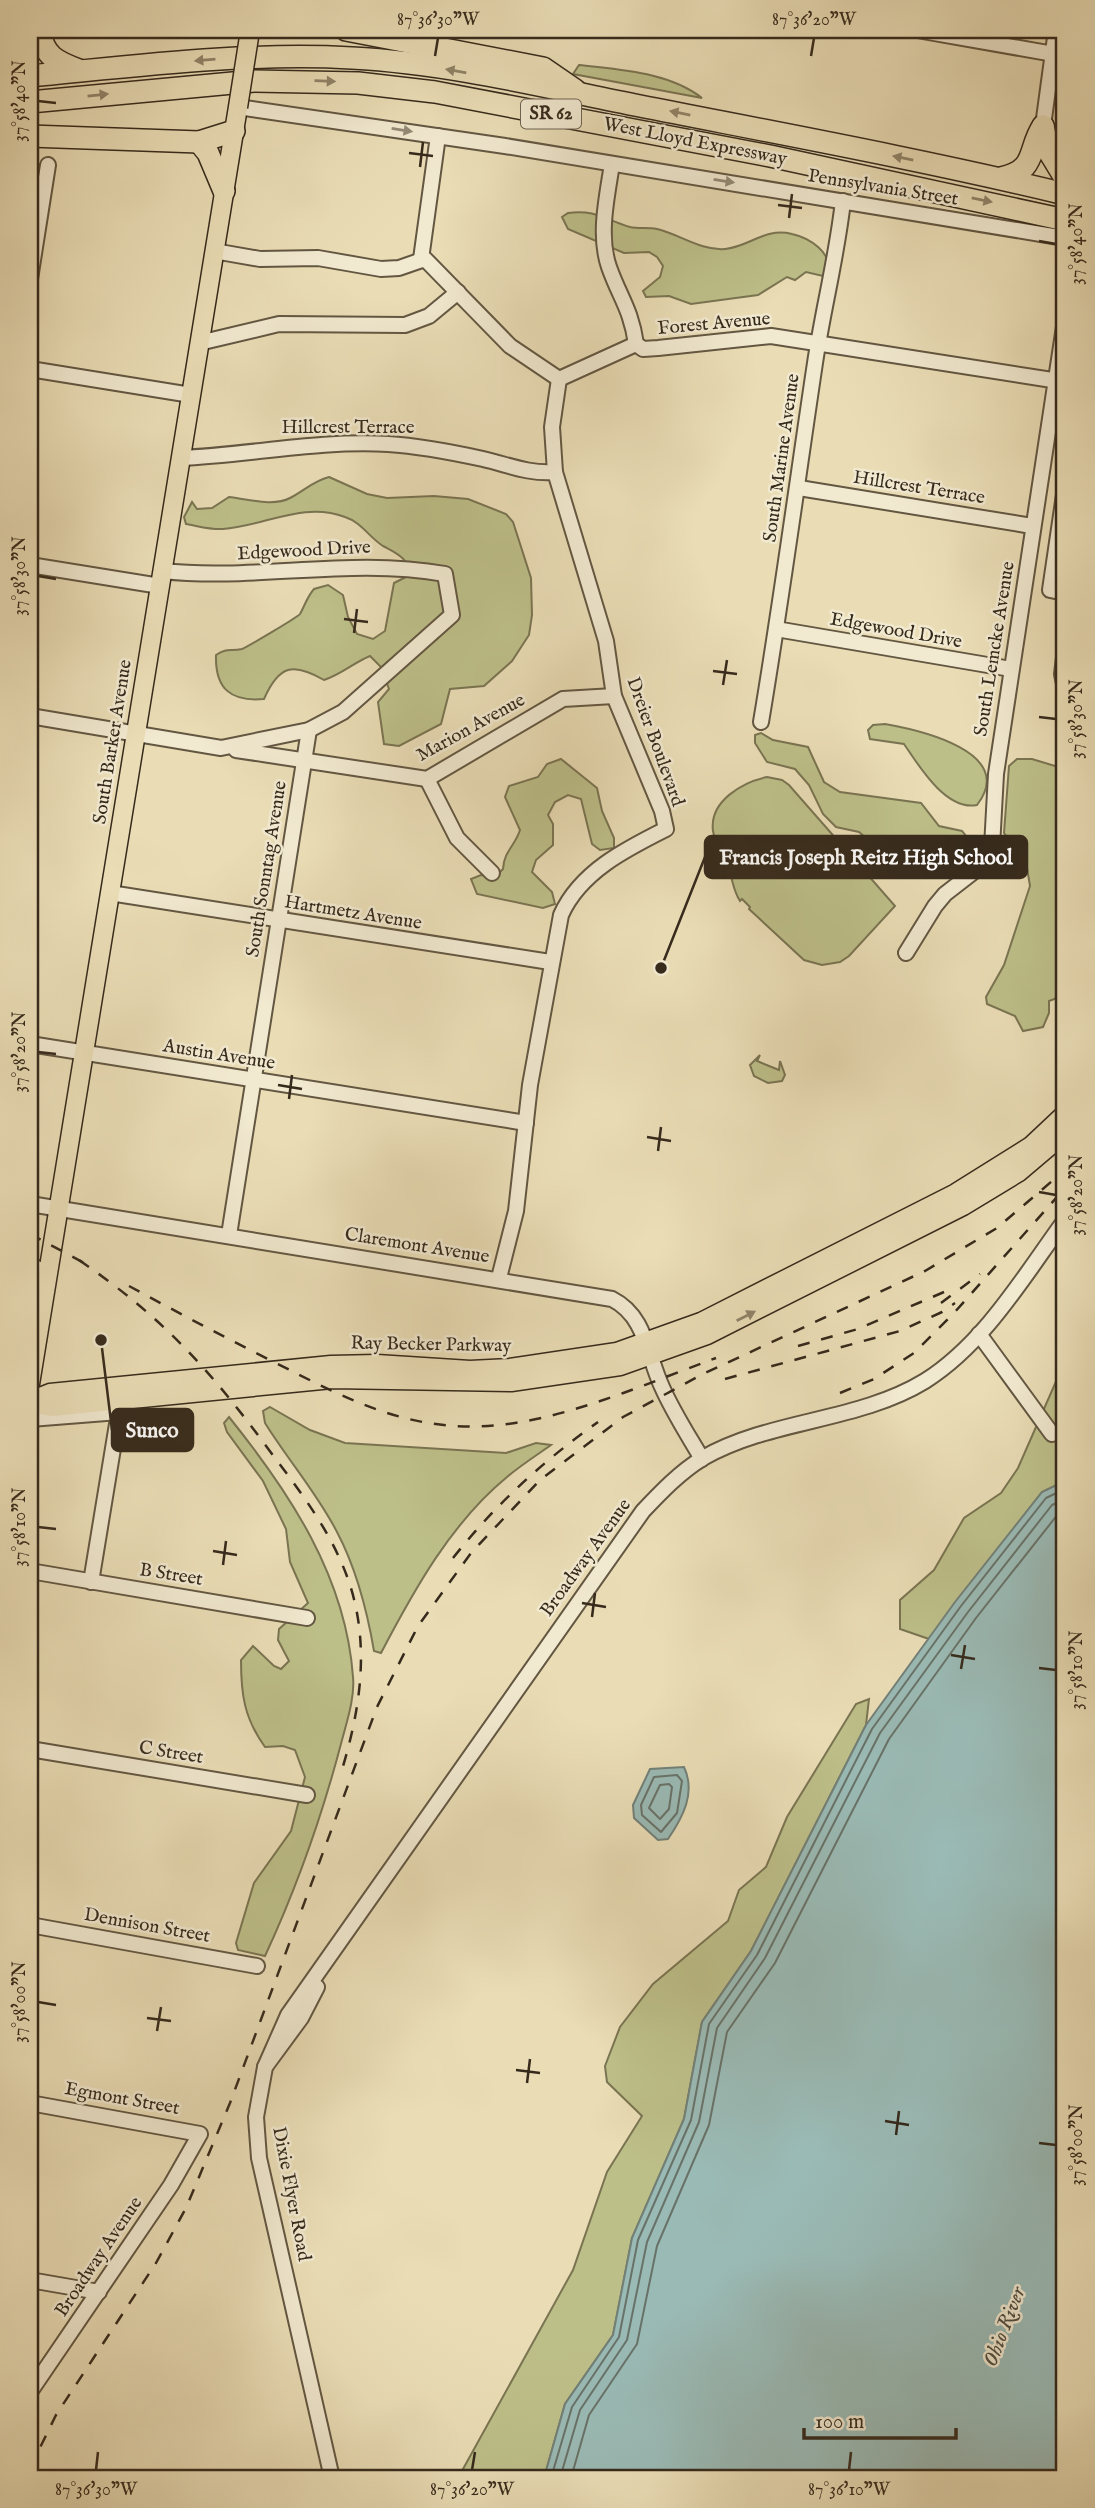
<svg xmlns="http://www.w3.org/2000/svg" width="1095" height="2508" font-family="'IM FELL English',serif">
<rect width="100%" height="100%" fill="#eaddb6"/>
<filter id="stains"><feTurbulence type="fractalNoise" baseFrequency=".00286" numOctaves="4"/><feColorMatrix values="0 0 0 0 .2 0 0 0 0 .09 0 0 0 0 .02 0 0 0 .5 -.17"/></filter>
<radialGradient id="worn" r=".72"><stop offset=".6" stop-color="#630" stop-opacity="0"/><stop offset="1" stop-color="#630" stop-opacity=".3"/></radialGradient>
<g fill="#bdbf89" stroke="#7a7452" stroke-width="2">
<path d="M579 65C620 70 669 72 702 98L573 74Z"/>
<path d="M568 213C595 209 606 220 630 227 639 229 648 227 657 229 679 234 701 251 725 249 749 247 765 227 792 234 810 238 833 253 828 273L823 276 806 272 795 280 787 277 758 295 691 304 669 296 646 297 643 291 660 277 663 266 657 257 649 252 624 253 568 229 562 217Z"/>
<path d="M329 477 367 494 387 498 434 496 468 499 506 514 513 522 531 578 532 615 529 635 512 661 484 686 450 689 441 724 399 746 384 744 378 702 389 689 381 667 370 656C353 663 342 674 324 680 293 662 279 665 264 699 231 702 215 689 216 655 227 647 231 652 242 649 247 647 298 617 300 614 305 605 307 597 314 589L328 585 343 595 348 617 357 634 373 639 385 631 394 583 408 576C411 559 396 553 383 546 369 537 361 522 345 517 303 501 265 526 223 529 211 530 198 526 186 524L184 517 192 502 197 509 212 508 229 497C248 499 273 507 290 498 304 491 313 481 329 477Z"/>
<path d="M885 724C919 730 1018 752 977 805 946 811 919 766 904 744L870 739 868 730 873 725Z"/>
<path d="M761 733 773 740 808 747 824 782 840 792 921 803 939 826 962 831 966 836 959 856 945 863 937 861 922 850 873 844 859 832 836 827 823 814 809 785 795 769 767 762 755 743V735Z"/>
<path d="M561 759 597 788 602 811 614 838V848L600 850 592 844 581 799 568 795 555 802 548 815 553 824V845L536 860 532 872 552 892 555 904 543 908 477 894 471 879 481 875 496 876 503 869C504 851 515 846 520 830L505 797 509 786 538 777 547 764Z"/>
<path d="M1017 759H1032L1065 769V995L1049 1001V1013L1043 1027 1023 1031 1015 1016 987 1004 986 997 1004 965 1030 886 1026 862 1004 833 1009 766Z"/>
<path d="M767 777 782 780 789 785 895 906 849 956 840 962 822 965 804 960 749 909 750 907 742 899 740 901C733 890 733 880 729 871 724 859 715 844 713 831 709 801 743 782 767 777Z"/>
<path d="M760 1055 757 1061 779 1070 780 1061 785 1075 782 1081 768 1083 754 1076 750 1065Z"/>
<path d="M1065 1361V1481L1042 1492 929 1639 900 1629V1600L934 1570 964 1518 1001 1493 1018 1468Z"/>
<path d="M270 1407 310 1430 345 1443 506 1453 536 1443 551 1445C537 1455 521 1465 507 1477 451 1523 414 1590 381 1653L374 1651C367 1610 356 1568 337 1532 317 1493 288 1460 265 1423L263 1411Z"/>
<path d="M229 1417C290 1493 346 1577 353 1677 355 1697 347 1721 342 1740 323 1813 297 1887 265 1956L238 1950 236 1943 254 1883 291 1831 305 1777 295 1750 283 1746 265 1747C244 1718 241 1694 241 1660L253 1646 274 1666 281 1669 289 1661 278 1640 279 1629 308 1603 290 1562 286 1529 263 1481 227 1432 224 1423Z"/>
<path d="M869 1699 866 1725 751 1951 702 2022 684 2119 632 2238 613 2335 565 2404 544 2478H458L573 2270 607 2172 642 2116 607 2082 605 2066 620 2027 653 1984 728 1921 739 1890 766 1867 787 1817 856 1704Z"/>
</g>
<g fill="#9abab5" stroke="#728078" stroke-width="2">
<path d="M1065 1481V2478H544L565 2404 613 2335 632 2238 684 2119 702 2022 751 1951 866 1725 955 1602 1042 1492Z"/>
<path d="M684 1767C696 1793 683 1817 668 1839L658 1840 634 1818 633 1805 650 1769Z"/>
</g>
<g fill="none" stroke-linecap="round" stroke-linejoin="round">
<g stroke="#687268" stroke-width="2">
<path d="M677 1775 682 1781 677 1813 661 1832 642 1815 641 1805 654 1777Z"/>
<path d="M660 1785 669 1784 672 1787 669 1809 660 1819 649 1808Z"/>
<path d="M551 2478 572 2407 619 2337 638 2240 691 2120 709 2024 757 1955 872 1729 961 1606 1046 1498 1065 1489"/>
<path d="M560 2478 580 2410 627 2340 647 2242 699 2122 717 2028 765 1958 880 1733 968 1612 1052 1505 1065 1499"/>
<path d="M571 2478 589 2415 637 2344 657 2246 709 2125 727 2032 775 1963 889 1739 976 1618 1058 1514 1065 1510"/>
</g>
<g stroke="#635742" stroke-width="18">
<g id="minor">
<path d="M917 30 1065 56"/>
<path d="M238 107 505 146 1065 238"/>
<path d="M1043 126 1056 30"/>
<path d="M612 164C607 197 598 235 609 267 620 298 631 309 636 344"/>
<path d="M214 251 260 259 318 258 381 269 399 268 425 259 510 346 559 379 636 344 643 349 658 348 771 336 1065 382"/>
<path d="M421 259 438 136"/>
<path d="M30 279 48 165"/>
<path d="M199 343 279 324 405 325 429 316 458 292"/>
<path d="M30 369 191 395"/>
<path d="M180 458C250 455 318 440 388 444 420 446 451 452 483 459 509 465 528 474 555 472"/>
<path d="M799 488 1032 526"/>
<path d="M1065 488 1050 590 1065 593"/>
<path d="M30 565 160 586"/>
<path d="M776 629 1011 669"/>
<path d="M1065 649 1062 674 1065 689"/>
<path d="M30 716 221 748 309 730 343 712 452 615 445 574C350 557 257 581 162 571"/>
<path d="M761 722C781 603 797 483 815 363 823 309 837 256 843 201"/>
<path d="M236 750 427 779 563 699 614 696"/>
<path d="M427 779 457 838 492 873"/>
<path d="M110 893 550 962"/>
<path d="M906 953 935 906 945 894 976 870 992 847 996 774 1065 320"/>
<path d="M30 1044 526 1123"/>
<path d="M30 1204 612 1299C646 1316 647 1355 662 1387 673 1412 688 1435 702 1459"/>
<path d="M229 1235 309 730"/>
<path d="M30 1264 47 1274"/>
<path d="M499 1278 516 1211 530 1085 561 915C580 872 626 849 666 829L662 811 614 696 606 641 555 472 552 427 559 379"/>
<path d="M979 1334 1052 1434"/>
<path d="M30 1419 119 1412 140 1416"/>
<path d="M30 1571 307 1618"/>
<path d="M91 1582 119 1412"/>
<path d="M30 1749 307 1795"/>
<path d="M30 1925 257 1966"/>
<path d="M317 1987 301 2018 265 2067 256 2117 259 2158 332 2478"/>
<path d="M265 2067 288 2015 643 1511C661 1492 680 1472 703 1458 771 1419 858 1422 925 1381 985 1343 1024 1276 1065 1220"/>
<path d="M30 2103 200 2134 171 2185 30 2392"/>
<path d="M30 2280 99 2292"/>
</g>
</g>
<g stroke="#362a1c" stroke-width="21">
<g id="major">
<path d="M30 1384 238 107"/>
<path d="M30 1401 50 1393 331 1365 377 1364 470 1370 510 1368 617 1352 701 1322 956 1193 1031 1146 1065 1114"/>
<path d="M30 1403 52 1407 332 1379 511 1382 620 1366 707 1335 963 1206 1019 1172 1065 1133"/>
</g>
</g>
<g stroke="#362a1c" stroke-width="24">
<g id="highway">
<path d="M40 30C43 56 57 62 79 70"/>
<path d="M346 30 543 68 575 90"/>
<path d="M30 76C136 66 245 52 352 58 449 63 545 87 640 106 782 134 924 160 1065 194"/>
<path d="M30 102 254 81 358 83 435 92 770 156 1065 220"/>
<path d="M1043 126 1048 150 1065 178"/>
<path d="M30 136 199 142 234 131"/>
<path d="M199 142 208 153 224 191"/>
<path d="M1001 178C1038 170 1027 150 1043 126"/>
</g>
</g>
<use href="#minor" stroke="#f1e9d0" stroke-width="14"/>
<use href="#major" stroke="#eaddb6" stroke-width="18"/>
<use href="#highway" stroke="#eaddb6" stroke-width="21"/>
<g stroke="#362a1c" stroke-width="2.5" stroke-dasharray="12 12" stroke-linecap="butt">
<path d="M30 1234 88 1265"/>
<path d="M79 1260C165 1319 211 1371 272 1454 303 1495 334 1536 350 1585 370 1648 360 1711 341 1773"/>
<path d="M129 1286C175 1311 222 1336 270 1360 353 1402 417 1438 515 1423 581 1413 653 1381 716 1358"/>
<path d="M941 1303 980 1274"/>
<path d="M798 1346 858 1329 951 1289"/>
<path d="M725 1379 900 1331 942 1312 955 1303"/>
<path d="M840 1393 874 1379 914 1353 954 1313 1065 1188"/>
<path d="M453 1558C495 1505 543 1461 598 1422"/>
<path d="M30 2468 56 2415 156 2263 186 2208 230 2103 377 1707 418 1626 471 1553 540 1480 623 1417 703 1374 925 1271 997 1228 1065 1170"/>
</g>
<g stroke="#362a1c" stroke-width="21" stroke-linecap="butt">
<path id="major-bridge" d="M238 107 249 37"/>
</g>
<use href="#major-bridge" stroke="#eaddb6" stroke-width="18"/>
</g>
<defs><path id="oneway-solid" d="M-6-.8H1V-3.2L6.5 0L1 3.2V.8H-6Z" transform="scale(1.75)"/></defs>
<g fill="#908469">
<use href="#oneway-solid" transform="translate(205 60) rotate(175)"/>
<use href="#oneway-solid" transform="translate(456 71) rotate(-170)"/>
<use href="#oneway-solid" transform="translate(325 81) rotate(2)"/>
<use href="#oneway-solid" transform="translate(98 95) rotate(-6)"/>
<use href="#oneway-solid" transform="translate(680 113) rotate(-169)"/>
<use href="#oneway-solid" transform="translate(903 158) rotate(-169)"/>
<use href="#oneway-solid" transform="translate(982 200) rotate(12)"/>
<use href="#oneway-solid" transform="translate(746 1316) rotate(-27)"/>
</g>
<g fill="#948a76">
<use href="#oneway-solid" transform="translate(402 130) rotate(9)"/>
<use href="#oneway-solid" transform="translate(724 181) rotate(9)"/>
</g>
<path fill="none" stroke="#362a1c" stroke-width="2.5" d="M435 56 438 38M811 56 814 38M38 101 56 103M409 153 433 156M420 167 423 142M778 205 802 208M789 218 792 194M1039 241 1056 244M38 576 56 579M344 619 368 622M354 633 357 609M713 671 737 674M723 685 727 660M1039 717 1056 719M38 1052 56 1054M278 1085 302 1089M289 1099 292 1075M647 1137 671 1141M658 1151 661 1127M1039 1192 1056 1195M38 1527 56 1529M213 1551 237 1555M223 1565 226 1541M582 1603 606 1607M592 1617 595 1593M951 1655 975 1659M1039 1668 1056 1670M961 1669 965 1645M38 2002 56 2005M147 2018 171 2021M157 2031 161 2007M516 2070 540 2073M527 2083 530 2059M885 2121 909 2125M896 2135 899 2111M1039 2143 1056 2145M96 2470 98 2452M472 2470 475 2452M849 2470 851 2452"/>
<g text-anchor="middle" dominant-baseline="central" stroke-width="5" stroke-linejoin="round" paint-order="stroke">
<rect fill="#f1e9d0" stroke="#6e6352" stroke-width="2" x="521" y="99.5" width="60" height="29" rx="5"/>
<g font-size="18" font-weight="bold" fill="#362a1c">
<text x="551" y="114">SR 62</text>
</g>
<g font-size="19" fill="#362a1c" stroke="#f1e9d0">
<text transform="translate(695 142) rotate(11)">West Lloyd Expressway</text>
<text transform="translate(883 188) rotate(9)">Pennsylvania Street</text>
<text transform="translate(714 324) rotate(-5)">Forest Avenue</text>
<text x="348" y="428">Hillcrest Terrace</text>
<text transform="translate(782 458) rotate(-82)">South Marine Avenue</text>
<text transform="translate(919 488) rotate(9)">Hillcrest Terrace</text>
<text transform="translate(304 551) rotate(-3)">Edgewood Drive</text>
<text transform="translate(896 631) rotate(10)">Edgewood Drive</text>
<text transform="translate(995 649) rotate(-81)">South Lemcke Avenue</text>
<text transform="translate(471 728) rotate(-29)">Marion Avenue</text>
<text transform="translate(113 742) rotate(-81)">South Barker Avenue</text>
<text transform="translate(655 742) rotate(70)">Dreier Boulevard</text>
<text transform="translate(267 869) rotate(-81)">South Sonntag Avenue</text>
<text transform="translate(353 913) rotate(9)">Hartmetz Avenue</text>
<text transform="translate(219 1055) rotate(9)">Austin Avenue</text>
<text transform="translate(417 1246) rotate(9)">Claremont Avenue</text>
<text transform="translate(431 1345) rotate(1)">Ray Becker Parkway</text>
<text transform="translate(586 1558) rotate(-54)">Broadway Avenue</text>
<text transform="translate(171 1575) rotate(9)">B Street</text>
<text transform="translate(171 1753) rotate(9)">C Street</text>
<text transform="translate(147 1926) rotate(10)">Dennison Street</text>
<text transform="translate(122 2099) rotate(10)">Egmont Street</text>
<text transform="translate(291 2194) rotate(79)">Dixie Flyer Road</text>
<text transform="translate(99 2257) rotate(-56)">Broadway Avenue</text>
</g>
<g font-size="21" font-style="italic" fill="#4f4e42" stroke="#f1e9d0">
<text transform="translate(1005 2327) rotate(-69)">Ohio River</text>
</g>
</g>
<path fill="none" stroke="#362a1c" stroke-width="2.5" d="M661 968L705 857M101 1340L112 1430"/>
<g fill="#362a1c" stroke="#f1e9d0" stroke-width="2.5">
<circle cx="661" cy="968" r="7"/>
<circle cx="101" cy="1340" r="7"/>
</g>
<g fill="#362a1c" stroke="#362a1c" stroke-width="2.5">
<rect x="705" y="836" width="322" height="42" rx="7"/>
<rect x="112" y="1409" width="81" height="42" rx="7"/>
</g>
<g font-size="21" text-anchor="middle" font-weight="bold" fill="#fff">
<text x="866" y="864">Francis Joseph Reitz High School</text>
<text x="152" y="1437">Sunco</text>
</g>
<rect width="1095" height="2508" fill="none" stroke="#eaddb6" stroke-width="77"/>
<path d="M804 2428v10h152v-10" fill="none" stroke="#362a1c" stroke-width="3.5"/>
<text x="815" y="2428" font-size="21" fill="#362a1c" stroke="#f1e9d0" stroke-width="5" paint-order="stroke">100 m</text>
<rect x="38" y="38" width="1018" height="2432" fill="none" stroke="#362a1c" stroke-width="2.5"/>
<g font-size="18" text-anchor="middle" fill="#362a1c">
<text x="438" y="25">87°36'30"W</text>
<text x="814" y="25">87°36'20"W</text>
<text transform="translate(19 101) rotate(-90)" y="6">37°58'40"N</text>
<text transform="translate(1076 244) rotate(-90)" y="6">37°58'40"N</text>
<text transform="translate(19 576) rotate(-90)" y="6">37°58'30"N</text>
<text transform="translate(1076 719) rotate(-90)" y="6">37°58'30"N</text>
<text transform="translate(19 1052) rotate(-90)" y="6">37°58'20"N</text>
<text transform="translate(1076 1195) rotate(-90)" y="6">37°58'20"N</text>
<text transform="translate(19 1527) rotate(-90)" y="6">37°58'10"N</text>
<text transform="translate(1076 1670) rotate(-90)" y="6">37°58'10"N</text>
<text transform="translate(19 2002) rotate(-90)" y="6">37°58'00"N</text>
<text transform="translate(1076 2145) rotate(-90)" y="6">37°58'00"N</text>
<text x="96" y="2495">87°36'30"W</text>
<text x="472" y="2495">87°36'20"W</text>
<text x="849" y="2495">87°36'10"W</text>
</g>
<rect width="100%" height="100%" filter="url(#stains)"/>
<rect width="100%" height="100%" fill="url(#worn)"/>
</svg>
